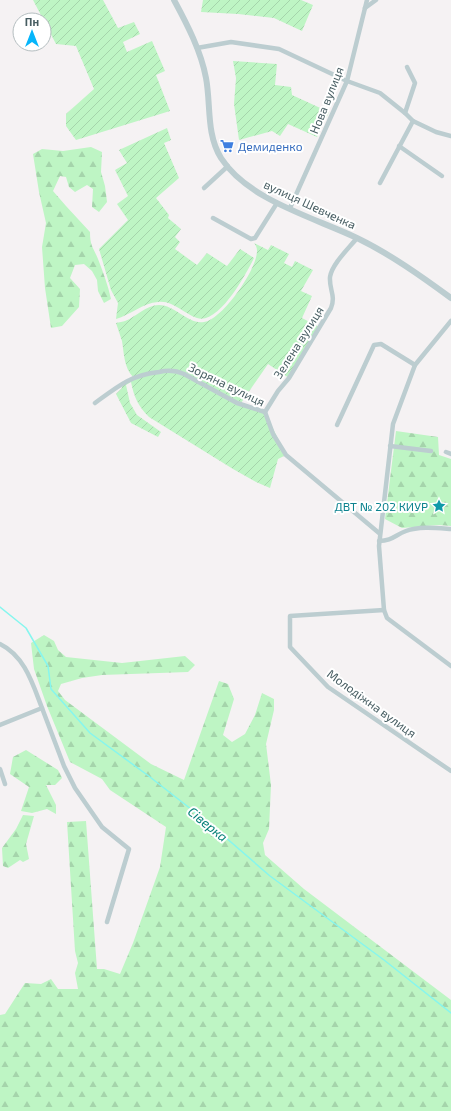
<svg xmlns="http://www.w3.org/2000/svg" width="451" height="1111" font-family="'Exo 2',sans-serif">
<defs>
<pattern id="forest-firs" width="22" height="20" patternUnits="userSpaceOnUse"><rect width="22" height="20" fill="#bef5c4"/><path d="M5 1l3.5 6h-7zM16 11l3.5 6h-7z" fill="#a5d4ab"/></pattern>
<pattern id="garden-furrows" width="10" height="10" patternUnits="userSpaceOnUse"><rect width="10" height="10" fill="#bef5c4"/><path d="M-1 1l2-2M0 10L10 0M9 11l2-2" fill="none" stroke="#a5d4ab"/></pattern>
</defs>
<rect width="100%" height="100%" fill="#f5f2f3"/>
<g fill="url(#forest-firs)">
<path d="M91 147 102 152 101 172 105 186 107 202 99 212 92 207 93 189 87 185 75 192 69 187 66 177 60 176 53 191 66 206 90 232C90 246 93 247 98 259 103 272 108 285 111 299L104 303 98 291 97 280 92 271 84 264 75 265 70 278 80 289 79 307 62 326 51 328 45 288 42 247 46 223 39 192 33 154 42 149 63 151Z"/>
<path d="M396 431 438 437 439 455 451 459V526L439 525 402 528 385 519Z"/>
<path d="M44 635 54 641 58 650 66 657 122 663 185 656 195 665 188 672 102 675 82 678 61 684 58 691 65 700 151 764 184 780 219 681 228 684 234 699 223 735 232 742 245 734 255 715 262 693 274 699V710L266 744 271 785 269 829 263 843 265 855 304 889 451 1000V1111H0V1015L5 1014 25 983 41 984 51 979 58 989H78L75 973 78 963 75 951 67 822 86 821 97 969H104L120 974 133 943 160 867 166 827 110 790 102 779 70 762 47 706 34 669 31 643Z"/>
<path d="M26 750 58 770 62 778 55 785H46L56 805V814L47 809 32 813 21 811 29 787 10 774 13 757Z"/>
<path d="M23 815 34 816 26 844 29 859 23 862 20 860 8 868 3 866 2 848 16 829Z"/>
</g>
<g fill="url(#garden-furrows)">
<path d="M33 0H103L118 28 134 22 140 34 123 42 127 52 152 41 165 71 156 75 170 111 76 140 66 126V114L94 89 76 46 56 44Z"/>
<path d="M203 0H301L313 5 302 31 274 18 238 14 201 12Z"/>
<path d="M233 61 277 64 275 85 291 87 292 95 329 112 317 137 288 124 280 136 272 131 239 140 234 104 236 78Z"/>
<path d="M167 128 171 140 164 143 179 178 156 198 169 215 168 218 181 229 175 237 180 242 175 249 197 265 207 253 227 266 240 249 254 258C246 274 219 325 197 318 184 314 173 300 158 302 143 303 130 315 116 319L118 303 111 290 99 249 128 220 117 204 128 196 115 170 127 163 119 150Z"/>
<path d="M254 243 268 250 271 245 289 254 284 263 292 267 295 261 313 270 301 291 312 296 302 318 319 327 289 378 268 364 241 403 265 412 286 455 278 459 270 488 256 482 233 469 149 417C138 406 134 397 131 382L126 385 130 403 137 415 161 432 158 437 131 423 116 394 122 388 121 385 133 377C124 368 124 353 122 341 120 335 118 329 116 323 119 322 123 322 125 321 136 317 146 305 159 305 175 305 189 325 204 322 223 319 257 269 257 251 257 248 256 245 254 243Z"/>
</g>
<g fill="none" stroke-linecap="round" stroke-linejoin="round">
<path stroke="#86f6ee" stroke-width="1.5" d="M0 607 26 628 48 666 51 689 90 733 150 777 210 824 270 876 384 960 451 1013"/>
<g stroke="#bccdd0" stroke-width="4.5">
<path d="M365 8 376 0"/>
<path d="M197 48 231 42 279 49 347 81 380 93 405 113 413 121 380 183"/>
<path d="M405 113 415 83 407 67"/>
<path d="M413 121 436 132 451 136"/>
<path d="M399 146 442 176"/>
<path d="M204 188 228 166"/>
<path d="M290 208 347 81 367 0"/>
<path d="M213 218 251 239 255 238 277 203"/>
<path d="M451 321 415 365 393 424 379 546 384 610 387 618 451 666"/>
<path d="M95 403C118 386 131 375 159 372 168 370 175 370 184 374L237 403 265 412 273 434 286 455 379 533"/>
<path d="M265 412 278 391 289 378 331 308C336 295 329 290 330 277 332 264 349 248 357 238"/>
<path d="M337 425 374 345 381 344 415 365"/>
<path d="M390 446 431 451"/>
<path d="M446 452 451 454"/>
<path d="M379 541C392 541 395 535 406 531 419 526 437 528 451 529"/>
<path d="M384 610 290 616V647L328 687 451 771"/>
<path d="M0 644C25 656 33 685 42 708L0 725"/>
<path d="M42 708 64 766 75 788 102 827 129 849 107 922"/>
<path d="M0 769 5 784"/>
</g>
<path stroke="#bccdd0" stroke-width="6" d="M174 0C187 24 201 51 206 78 211 104 206 134 221 158 248 200 313 217 357 238 390 254 421 276 451 298"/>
</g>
<defs>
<g id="supermarket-bare" transform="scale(1.08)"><path d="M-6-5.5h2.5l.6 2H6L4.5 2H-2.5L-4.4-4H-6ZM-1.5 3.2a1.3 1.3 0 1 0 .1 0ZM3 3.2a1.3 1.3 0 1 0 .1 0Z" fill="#3f7fe0" stroke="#fff" stroke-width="2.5" paint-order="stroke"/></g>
<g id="sight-bare" transform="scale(1.08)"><path d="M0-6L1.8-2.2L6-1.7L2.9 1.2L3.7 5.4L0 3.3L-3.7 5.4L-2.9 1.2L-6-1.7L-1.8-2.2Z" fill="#0f9aa8" stroke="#fff" stroke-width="2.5" paint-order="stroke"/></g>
</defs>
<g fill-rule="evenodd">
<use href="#supermarket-bare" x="227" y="146"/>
<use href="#sight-bare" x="439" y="506"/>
</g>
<g text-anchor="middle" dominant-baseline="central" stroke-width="4" stroke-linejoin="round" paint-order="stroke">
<g font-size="12" fill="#475d62" stroke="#fff">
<text transform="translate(326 100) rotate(-68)">Нова вулиця</text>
<text transform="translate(310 204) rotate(25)">вулиця Шевченка</text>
<text transform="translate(298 342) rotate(-58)">Зелена вулиця</text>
<text transform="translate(227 384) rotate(26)">Зоряна вулиця</text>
<text transform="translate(372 703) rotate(36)">Молодіжна вулиця</text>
</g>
<g font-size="12" fill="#366cbe" stroke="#fff" text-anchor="start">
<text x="238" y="146">Демиденко</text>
</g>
<g font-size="12" fill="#0d838f" stroke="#fff" text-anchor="end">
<text x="428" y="506">ДВТ № 202 КИУР</text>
</g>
<g font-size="13" font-style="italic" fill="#068178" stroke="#fff">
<text transform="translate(208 824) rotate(39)">Сіверка</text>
</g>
</g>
<g transform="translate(32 32)"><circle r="19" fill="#ffffff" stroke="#b5bec0"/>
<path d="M0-3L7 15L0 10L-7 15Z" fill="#06b6fb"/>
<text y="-6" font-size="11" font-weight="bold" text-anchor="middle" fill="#475d62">Пн</text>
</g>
</svg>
